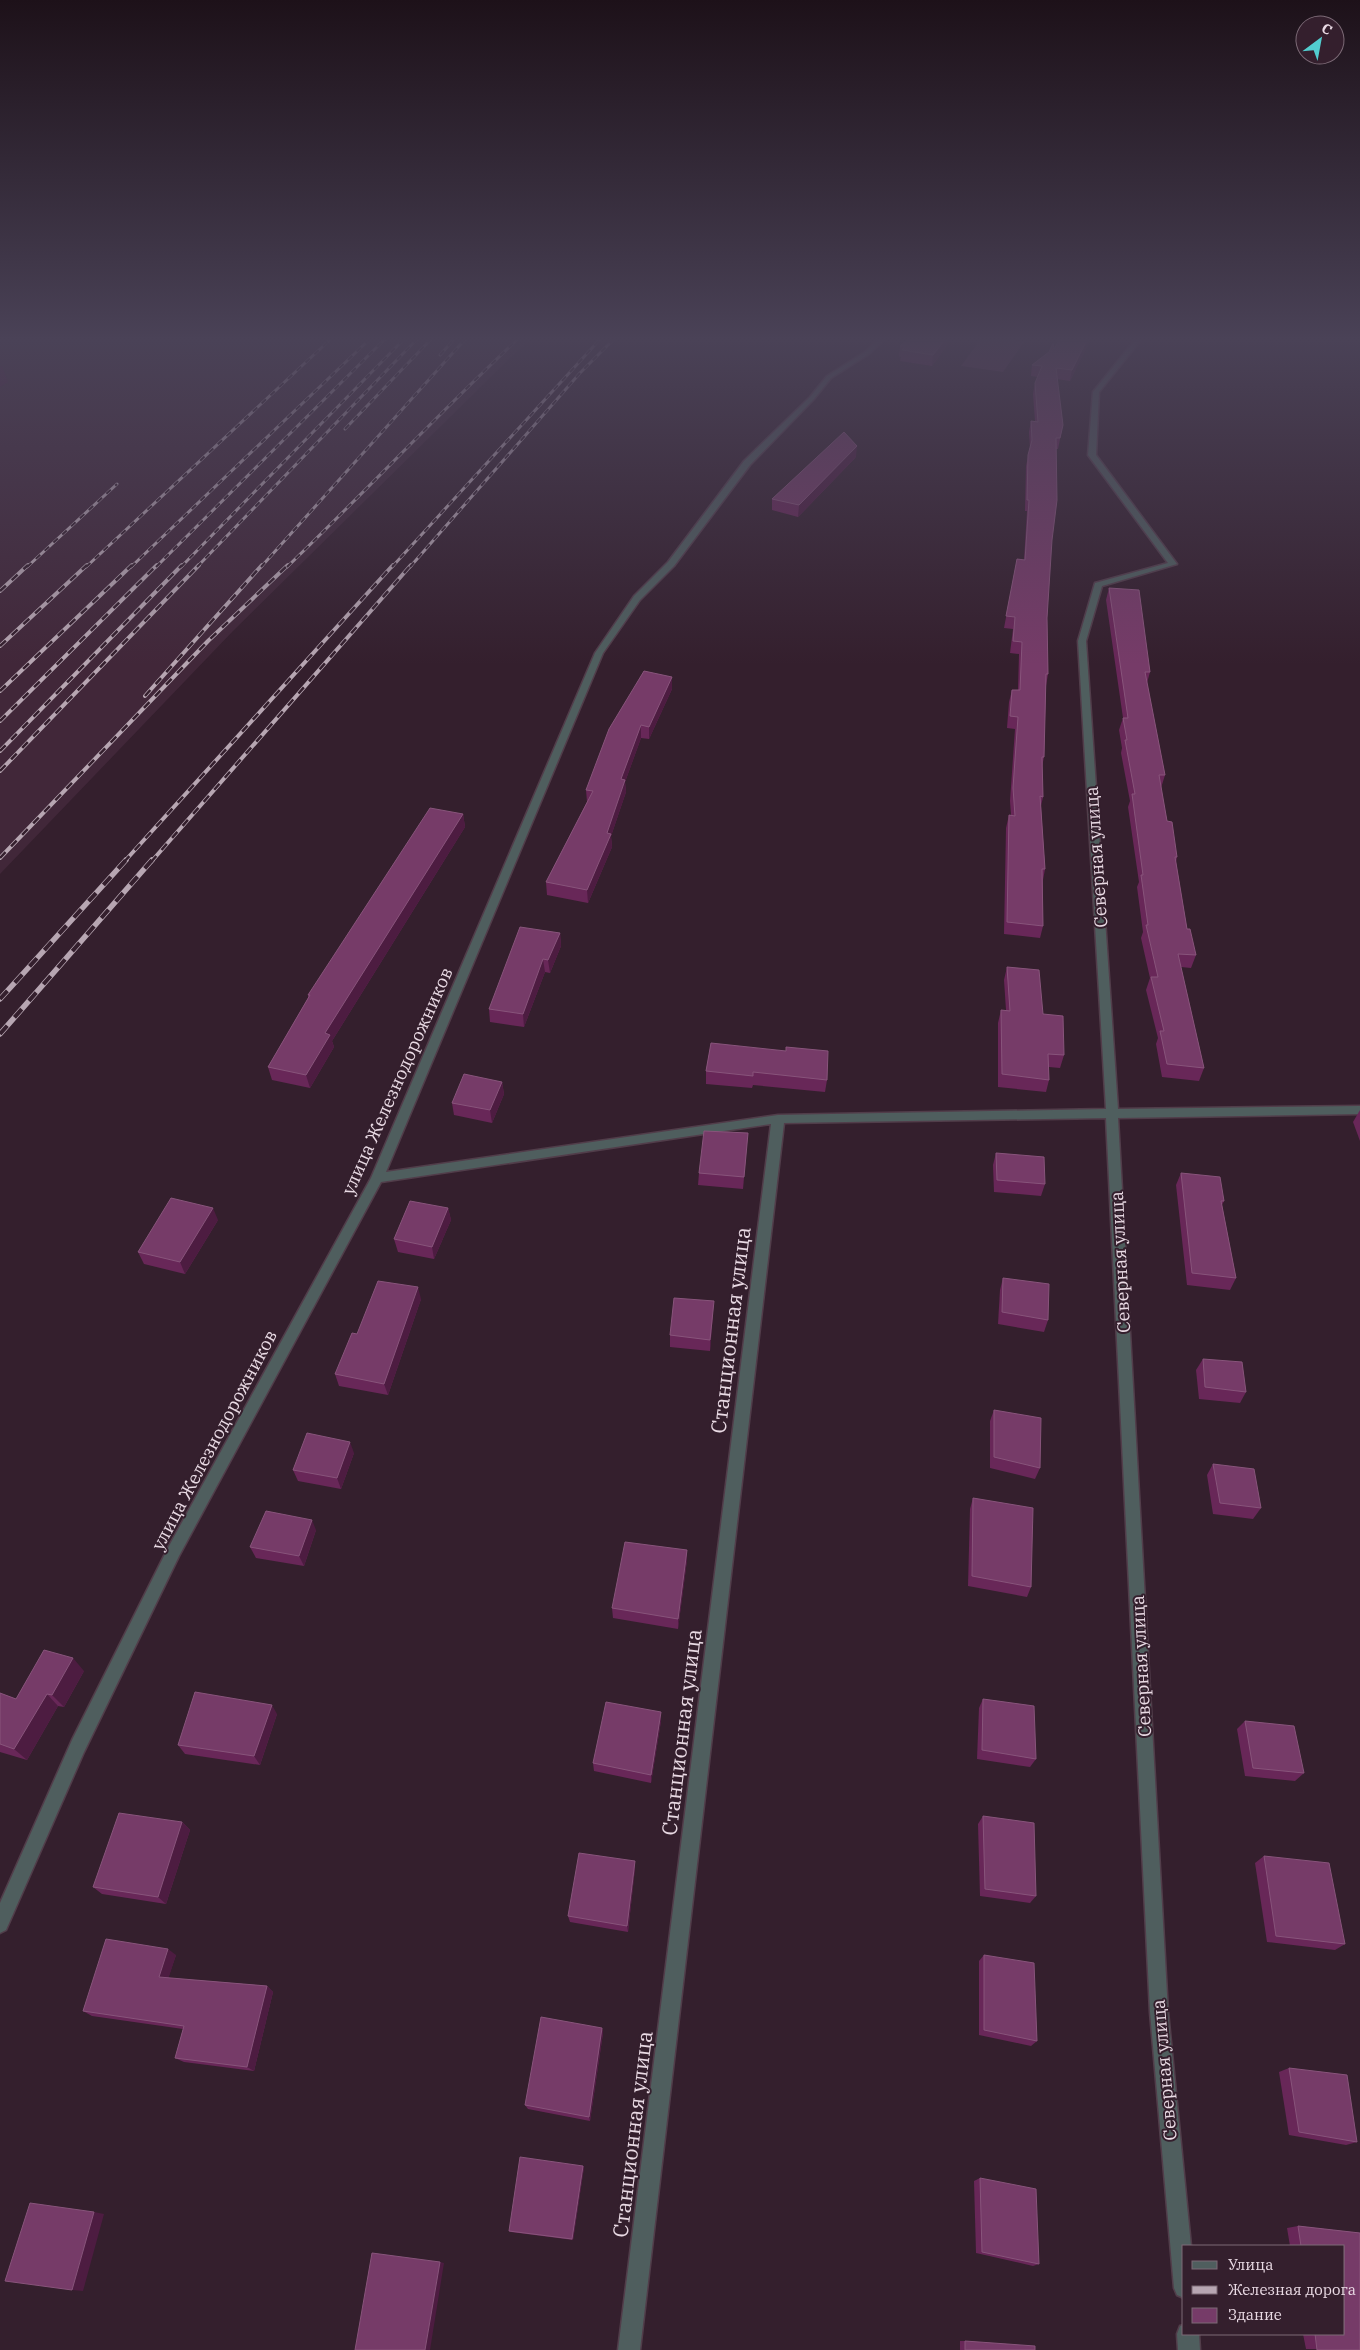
<svg xmlns="http://www.w3.org/2000/svg" width="1360" height="2350" font-family="'IBM Plex Serif',serif">
<rect width="100%" height="100%" fill="#341f2d"/>
<path fill="#412739" d="M0 336H535L509 359 233 631 0 874Z"/>
<path fill="#58304d" d="M983 336 1024 342 1003 372 961 366Z"/>
<g fill="none" stroke-linecap="round" stroke-linejoin="round">
<g stroke="#513d4a" stroke-width="3">
<g id="street">
<path d="M881 336H888L869 354 831 378 814 399 750 465 674 566 640 600 603 653 386 1172 778 1115 1106 1109 1078 641 1095 583 1168 563 1088 455 1093 392 1138 336H1144L1099 392 1096 455 1177 564 1102 586 1086 641 1118 1109 1360 1106V1114L1118 1118 1168 2012 1191 2246H1184V2298L1177 2295 1174 2288 1150 2012 1106 1118 784 1123 640 2350H618L771 1124 381 1182 179 1556 84 1752 6 1930 0 1933V1903L72 1740 169 1546 371 1178 595 653 634 596 668 562 744 461 810 397 827 376 865 352Z"/>
<path d="M1184 2325V2334H1199L1200 2350H1178L1177 2334 1180 2326Z"/>
</g>
</g>
<use href="#street" fill="#4f5e5e" fill-rule="evenodd"/>
<g stroke="#b7a6b2" stroke-width="3">
<g id="rail-far2">
<path d="M440 355 457 336"/>
<path d="M345 429 434 336"/>
<path d="M27 567 117 484"/>
<path d="M86 567 334 336"/>
<path d="M131 567 373 336"/>
<path d="M156 567 388 336"/>
<path d="M181 567 407 336"/>
<path d="M197 567 420 336"/>
<path d="M261 567 468 336"/>
<path d="M287 567C366 491 441 411 521 336"/>
<path d="M392 567 603 336"/>
<path d="M410 567 580 373 617 336"/>
</g>
</g>
<g stroke="#b7a6b2" stroke-width="4">
<g id="rail-far1">
<path d="M0 591 28 565"/>
<path d="M0 646 87 565"/>
<path d="M0 691 132 565"/>
<path d="M145 696 262 565"/>
<path d="M0 721 157 565"/>
<path d="M0 751 182 565"/>
<path d="M0 771 199 565"/>
<path d="M0 858 208 641 288 565"/>
<path d="M124 862 393 565"/>
<path d="M151 862 411 565"/>
</g>
</g>
<g stroke="#b7a6b2" stroke-width="5.5">
<g id="rail">
<path d="M0 999 126 860"/>
<path d="M0 1034 152 860"/>
</g>
</g>
<use href="#rail-far2" stroke="#341f2d" stroke-width="2" stroke-dasharray="6" stroke-linecap="butt"/>
<use href="#rail-far1" stroke="#341f2d" stroke-width="2.5" stroke-dasharray="8" stroke-linecap="butt"/>
<use href="#rail" stroke="#341f2d" stroke-width="4" stroke-dasharray="11" stroke-linecap="butt"/>
</g>
<g fill="#682758">
<path d="M954 336 932 366 900 361 901 357 899 356 900 346Z"/>
<path d="M1092 336 1070 381 1057 379 1063 425 1058 449H1056L1047 618 1048 674 1046 686 1044 757 1042 767 1043 797 1041 806 1045 869 1043 880V926L1040 938 1004 934 1006 828 1009 815H1011L1010 801 1015 729 1007 728 1009 702 1012 690H1018L1019 654 1010 653 1013 629 1004 628 1017 559 1024 560 1027 511H1025L1026 466 1030 448 1029 432 1031 421H1035L1033 394 1035 383 1038 377 1031 376 1032 365 1064 340Z"/>
<path d="M856 457 798 517 772 510V499Z"/>
<path d="M1109 588 1150 672 1147 683 1165 775 1161 788 1167 821 1177 857 1176 862 1187 929 1196 955 1191 968 1181 967 1204 1068 1199 1081 1162 1077 1156 1044 1158 1038 1146 990 1150 978 1141 938 1143 932 1137 887 1139 882 1128 807 1130 801 1121 753 1122 748 1119 730 1123 718 1106 600Z"/>
<path d="M672 677V689L649 739 641 738 625 782 626 792 611 836 612 847 588 903 547 895 546 882 587 802 586 790Z"/>
<path d="M463 814 465 827 332 1041 334 1047 310 1088 272 1080 268 1067 308 998V995Z"/>
<path d="M560 933 561 946 550 973 545 972 524 1027 490 1022 489 1009Z"/>
<path d="M1007 967 1043 1014 1064 1055 1060 1068 1049 1067V1080L1046 1092 998 1087V1023L1001 1010H1006L1004 980Z"/>
<path d="M711 1043 827 1080 825 1092 753 1085 752 1088 706 1084V1071Z"/>
<path d="M502 1082 504 1094 492 1123 454 1115 452 1103Z"/>
<path d="M1360 1110V1141L1353 1122Z"/>
<path d="M748 1133 743 1189 698 1185 699 1173Z"/>
<path d="M996 1153 1045 1184 1041 1196 994 1192 993 1165Z"/>
<path d="M1181 1173 1224 1201 1222 1205 1236 1278 1230 1290 1187 1285 1176 1185Z"/>
<path d="M448 1208 451 1220 434 1259 398 1252 394 1239Z"/>
<path d="M218 1220 185 1274 144 1264 138 1252Z"/>
<path d="M1003 1278 1048 1320 1044 1332 998 1324 1000 1290Z"/>
<path d="M421 1299 388 1395 339 1386 335 1374 357 1334Z"/>
<path d="M713 1313 710 1351 670 1347V1335Z"/>
<path d="M1203 1359 1246 1392 1240 1403 1199 1399 1196 1370Z"/>
<path d="M994 1410 1040 1468 1035 1479 990 1468V1421Z"/>
<path d="M354 1453 341 1489 298 1481 293 1470Z"/>
<path d="M1213 1464 1261 1508 1253 1519 1213 1514 1207 1475Z"/>
<path d="M973 1498 1031 1587 1027 1597 968 1586 970 1509Z"/>
<path d="M316 1530 304 1566 256 1558 250 1547Z"/>
<path d="M687 1550V1560L678 1629 613 1618 612 1608Z"/>
<path d="M84 1671 64 1707 58 1706 27 1760 0 1752V1693L16 1699Z"/>
<path d="M983 1699 1036 1759 1030 1767 977 1759 979 1708Z"/>
<path d="M277 1714 260 1765 185 1754 178 1745Z"/>
<path d="M661 1721 651 1783 594 1771 593 1763Z"/>
<path d="M1245 1721 1304 1773 1295 1781 1245 1776 1237 1729Z"/>
<path d="M983 1816 1036 1896 1030 1903 980 1896 978 1824Z"/>
<path d="M182 1822 190 1830 166 1904 102 1894 93 1887Z"/>
<path d="M1264 1856 1345 1944 1335 1950 1267 1942 1255 1863Z"/>
<path d="M635 1861V1868L628 1932 570 1922 568 1916Z"/>
<path d="M176 1955 168 1978 267 1986 273 1992 254 2071 184 2062 175 2058 183 2029 92 2016 83 2011Z"/>
<path d="M984 1955 1037 2041 1031 2046 979 2035V1961Z"/>
<path d="M602 2028 603 2033 590 2121 528 2109 525 2105Z"/>
<path d="M1289 2068 1357 2142 1346 2145 1289 2135 1279 2072Z"/>
<path d="M583 2166 584 2167 573 2240 511 2232 509 2231Z"/>
<path d="M980 2178 1039 2264 1033 2266 976 2253 974 2181Z"/>
<path d="M1298 2226 1360 2233V2350L1306 2349 1303 2334H1344V2246H1290L1287 2228Z"/>
<path d="M960 2341H965L1035 2350H960Z"/>
</g>
<g fill="#4d1c41">
<path d="M948 336H954L932 366 933 355Z"/>
<path d="M1089 336H1092L1070 381 1072 370Z"/>
<path d="M2 366 8 382 0 387V368Z"/>
<path d="M857 446 856 457 798 517 799 505Z"/>
<path d="M672 677V689L649 739V727Z"/>
<path d="M641 725V738L625 782 626 792 611 836 612 847 588 903 587 890 607 833 621 779Z"/>
<path d="M463 814 465 827 332 1041 334 1047 310 1088 306 1075 325 1033Z"/>
<path d="M560 933 561 946 550 973 548 960Z"/>
<path d="M543 959 545 972 524 1027 523 1014Z"/>
<path d="M502 1082 504 1094 492 1123 490 1110Z"/>
<path d="M213 1208 218 1220 185 1274 180 1262Z"/>
<path d="M448 1208 451 1220 434 1259 432 1247Z"/>
<path d="M418 1287 421 1299 388 1395 384 1384Z"/>
<path d="M714 1301 713 1313 710 1351V1340Z"/>
<path d="M350 1442 354 1453 341 1489 337 1478Z"/>
<path d="M312 1520 316 1530 304 1566 299 1556Z"/>
<path d="M687 1550V1560L678 1629V1619Z"/>
<path d="M73 1658 84 1671 64 1707 52 1695Z"/>
<path d="M47 1694 58 1706 27 1760 14 1749Z"/>
<path d="M272 1705 277 1714 260 1765 254 1756Z"/>
<path d="M661 1712V1721L651 1783V1775Z"/>
<path d="M182 1822 190 1830 166 1904 158 1897Z"/>
<path d="M635 1861V1868L628 1932 627 1926Z"/>
<path d="M168 1949 176 1955 167 1983 159 1977Z"/>
<path d="M267 1986 273 1992 254 2071 247 2067Z"/>
<path d="M602 2028 603 2033 590 2121 589 2117Z"/>
<path d="M583 2166 584 2167 573 2240 572 2239Z"/>
<path d="M94 2212 104 2214 83 2291 72 2290Z"/>
<path d="M440 2262 444 2263 430 2350H425Z"/>
</g>
<g fill="#763b68" stroke="#88547b">
<path d="M911 336H948L933 355 902 350 905 346H900Z"/>
<path d="M1070 336H1089L1072 370 1056 368 1063 425 1060 438H1056L1057 500 1052 540 1047 618 1048 674H1046L1044 757H1042L1043 797 1040 796 1045 869H1042L1043 926 1007 922 1009 815 1015 816 1013 788 1018 717 1010 716 1012 690H1020L1022 642 1013 641 1015 617 1006 616 1017 559 1025 560 1029 500H1027L1028 455 1032 440 1031 421 1038 422 1035 383 1042 366 1032 365 1049 352 1053 343 1054 349 1059 340H1064Z"/>
<path d="M844 432 857 446 799 505 772 499Z"/>
<path d="M1109 588 1139 590 1150 672H1145L1165 775H1159L1167 821 1172 822 1177 857H1175L1187 929H1190L1196 955 1178 954 1204 1068 1167 1064 1160 1031H1164L1151 977H1158L1146 925H1148L1141 875H1143L1132 794H1135L1125 740H1127L1123 718H1128Z"/>
<path d="M644 671 672 677 649 727 641 725 621 779 625 780 607 833 611 834 587 890 546 882 593 791 586 790 609 729Z"/>
<path d="M430 808 463 814 325 1033 330 1035 306 1075 268 1067 310 995H308Z"/>
<path d="M520 927 560 933 548 960 543 959 523 1014 489 1009Z"/>
<path d="M1007 967 1039 970 1043 1014 1063 1016 1064 1055 1048 1054 1049 1080 1002 1074 1001 1010 1010 1011Z"/>
<path d="M711 1043 786 1051V1047L828 1051 827 1080 753 1072V1076L706 1071Z"/>
<path d="M464 1074 502 1082 490 1110 452 1103Z"/>
<path d="M704 1131 748 1133 744 1177 699 1173Z"/>
<path d="M996 1153 1044 1157 1045 1184 997 1180Z"/>
<path d="M1181 1173 1220 1177 1224 1201H1221L1236 1278 1192 1273Z"/>
<path d="M171 1198 213 1208 180 1262 138 1252Z"/>
<path d="M410 1201 448 1208 432 1247 394 1239Z"/>
<path d="M1003 1278 1049 1284 1048 1320 1002 1312Z"/>
<path d="M378 1281 418 1287 384 1384 335 1374 352 1333 357 1334Z"/>
<path d="M674 1298 714 1301 710 1340 670 1335Z"/>
<path d="M1203 1359 1242 1362 1246 1392 1205 1387Z"/>
<path d="M994 1410 1041 1418 1040 1468 994 1457Z"/>
<path d="M307 1433 350 1442 337 1478 293 1470Z"/>
<path d="M1213 1464 1254 1469 1261 1508 1220 1503Z"/>
<path d="M973 1498 1033 1508 1031 1587 972 1576Z"/>
<path d="M266 1511 312 1520 299 1556 250 1547Z"/>
<path d="M625 1542 687 1550 678 1619 612 1608Z"/>
<path d="M44 1650 73 1658 52 1695 47 1694 14 1749 0 1744V1693L16 1699Z"/>
<path d="M195 1692 272 1705 254 1756 178 1745Z"/>
<path d="M983 1699 1034 1706 1036 1759 982 1750Z"/>
<path d="M606 1702 661 1712 651 1775 593 1763Z"/>
<path d="M1245 1721 1294 1726 1304 1773 1253 1768Z"/>
<path d="M119 1813 182 1822 158 1897 93 1887Z"/>
<path d="M983 1816 1034 1823 1036 1896 985 1889Z"/>
<path d="M579 1853 635 1861 627 1926 568 1916Z"/>
<path d="M1264 1856 1329 1863 1345 1944 1276 1936Z"/>
<path d="M106 1939 168 1949 159 1977 267 1986 247 2067 175 2058 184 2026 83 2011Z"/>
<path d="M984 1955 1034 1963 1037 2041 984 2030Z"/>
<path d="M541 2017 602 2028 589 2117 525 2105Z"/>
<path d="M1289 2068 1347 2075 1357 2142 1299 2132Z"/>
<path d="M520 2157 583 2166 572 2239 509 2231Z"/>
<path d="M980 2178 1036 2189 1039 2264 982 2252Z"/>
<path d="M30 2203 94 2212 72 2290 5 2281Z"/>
<path d="M1298 2226 1360 2233V2350H1317L1315 2334H1344V2246H1301Z"/>
<path d="M372 2253 440 2262 425 2350H355Z"/>
<path d="M965 2341 1035 2346V2350H965Z"/>
</g>
<linearGradient id="sky" x2="0" y2="1"><stop stop-color="#1d1119"/><stop offset="0.51" stop-color="#4a4257"/><stop offset="1" stop-color="#4a4257" stop-opacity="0"/></linearGradient>
<rect width="1360" height="665" fill="url(#sky)"/>
<g text-anchor="middle" dominant-baseline="central" stroke-width="4" stroke-linejoin="round" paint-order="stroke">
<g font-size="18" fill="#e9dae4" stroke="#341f2d">
<text transform="translate(1096 857) rotate(-94)">Северная улица</text>
<text transform="translate(397 1081) rotate(-66)">улица Железнодорожников</text>
<text transform="translate(1120 1262) rotate(-93)">Северная улица</text>
<text transform="translate(214 1440) rotate(-62)">улица Железнодорожников</text>
<text transform="translate(1141 1666) rotate(-93)">Северная улица</text>
<text transform="translate(1164 2070) rotate(-95)">Северная улица</text>
</g>
<g font-size="21" fill="#e9dae4" stroke="#341f2d">
<text transform="translate(730 1330) rotate(-83)">Станционная улица</text>
<text transform="translate(681 1732) rotate(-83)">Станционная улица</text>
<text transform="translate(632 2134) rotate(-83)">Станционная улица</text>
</g>
</g>
<rect x="1182" y="2245" width="162" height="90" fill="#341f2d" stroke="#7c6a76"/>
<rect x="1192" y="2261" width="25" height="8" fill="#4f5e5e" stroke="#7c6a76"/>
<text x="1228" y="2270" font-size="15" fill="#e9dae4">Улица</text>
<rect x="1192" y="2286" width="25" height="8" fill="#b7a6b2" stroke="#7c6a76"/>
<text x="1228" y="2295" font-size="15" fill="#e9dae4">Железная дорога</text>
<rect x="1192" y="2308" width="25" height="15" fill="#763b68" stroke="#7c6a76"/>
<text x="1228" y="2320" font-size="15" fill="#e9dae4">Здание</text>
<g transform="translate(1320 40) rotate(32)"><circle r="24" fill="#341f2d" stroke="#7c6a76"/>
<path d="M0-4L9 19L0 12L-9 19Z" fill="#52cdcf"/>
<text y="-8" font-size="14" font-weight="bold" text-anchor="middle" fill="#e9dae4">С</text>
</g>
</svg>
